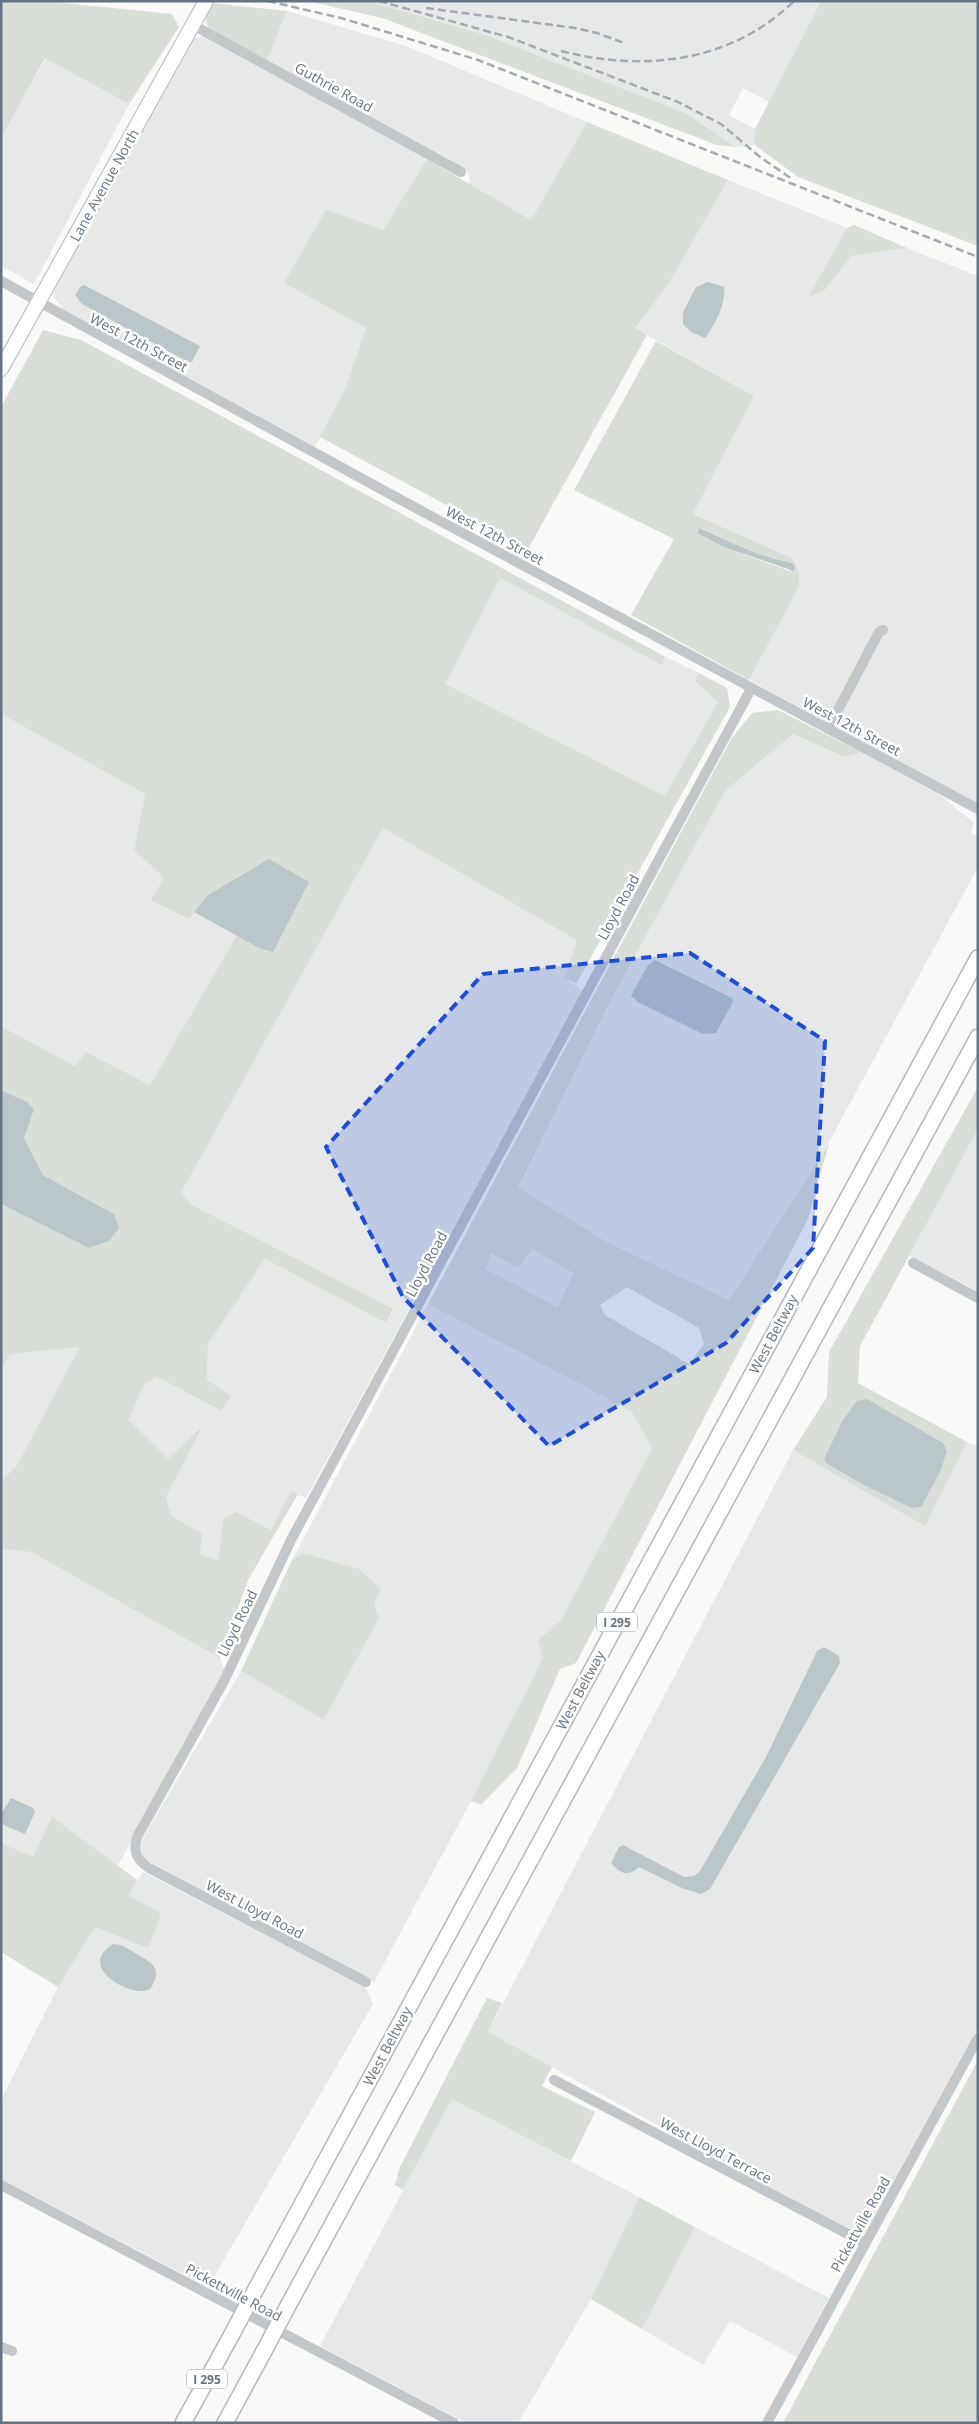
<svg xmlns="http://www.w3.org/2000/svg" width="979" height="2424" font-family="'Open Sans',sans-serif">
<rect width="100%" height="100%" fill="#f9f9f7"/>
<g fill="#e7e8e8" fill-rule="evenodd">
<path d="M368 1H821L769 102 743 88 729 115 755 129V145L736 147 687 114Z"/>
<path d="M287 11 406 46 587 122 531 220 470 185 468 171 267 60Z"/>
<path d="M203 36 427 159 383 230 285 283 366 328 345 389 315 447 63 309 53 296 54 288 194 39Z"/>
<path d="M46 58 129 104 34 284 1 266V139Z"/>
<path d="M728 180 847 228 810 295 824 291 851 256 907 248 978 276V804L749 680 799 587 792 558 693 514 754 396 635 328 669 283Z"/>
<path d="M500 578 661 664 664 656 699 673 695 681 719 702 665 796 444 684Z"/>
<path d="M1 714 145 794 134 850 164 878 189 918 194 912 237 935 150 1085 86 1052 75 1066 1 1026Z"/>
<path d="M793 734 845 757 861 752 940 795 974 823 971 833 978 837V867L829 1142 729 1300 609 1243 518 1189 612 998 725 791ZM707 986 732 998 638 1002Z"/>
<path d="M383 828 578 940 565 978 583 991 306 1498 291 1491 271 1530 223 1520 218 1562 200 1554 201 1534 171 1515 166 1497 202 1428 168 1460 129 1420 144 1384 157 1377 220 1411 207 1381 208 1344 265 1259 386 1323 393 1310 192 1205 181 1193Z"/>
<path d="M978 1129V1291L909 1256Z"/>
<path d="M532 1249 573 1273 558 1307 486 1269 491 1253Z"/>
<path d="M428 1304 631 1411 652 1448 561 1620 538 1640 543 1658 471 1801 374 1982 144 1859 141 1850 143 1838 241 1671 324 1720 379 1618 374 1604 304 1553 292 1560Z"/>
<path d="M81 1346 17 1465 1 1482V1371L10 1354Z"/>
<path d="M967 1442 978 1446V2027L862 2238 488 2032 793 1450 925 1525Z"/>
<path d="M1 1549 31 1552 220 1658 224 1670 118 1866 52 1818 33 1858 1 1843Z"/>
<path d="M143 1872 365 1986 373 2004 208 2287 1 2179V2100L58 1987 95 1927 149 1948 129 1895Z"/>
<path d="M452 2099 639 2197 591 2299 518 2423H466L320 2346Z"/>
<path d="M695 2227 829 2298 797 2357 730 2321 703 2365 642 2329Z"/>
</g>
<g fill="#d9ded6" fill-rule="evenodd">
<path d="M1 1H44L172 14 179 27 129 104 45 58 1 139Z"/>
<path d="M308 1H368L488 36 687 114 736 147 717 145 382 18Z"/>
<path d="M821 1H978V246L798 177 755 145V129Z"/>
<path d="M212 3 287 11 267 60 211 31C202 20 206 14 212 3Z"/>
<path d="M587 122 728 180 669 283 635 328 647 335 528 549 320 437 345 389 366 328 284 283 326 210 383 230 427 159 531 220Z"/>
<path d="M854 225 907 248 851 256 824 291 809 296 847 228Z"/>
<path d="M43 330 81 340 664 656 662 665 500 578 445 684 665 796 718 702 695 681 699 673 727 688 730 707 576 984 565 978 577 940 383 828 181 1193 192 1205 393 1309 386 1323 265 1259 208 1344 207 1380 231 1396 221 1411 157 1377 144 1384 129 1420 168 1459 203 1426 166 1497 171 1515 202 1534 200 1554 218 1561 223 1520 236 1512 271 1530 291 1491 298 1494 248 1580 220 1658 31 1552 1 1549V1482L17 1465 80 1347 10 1354 1 1371V1204L89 1248 114 1214 43 1175 24 1138 27 1102 1 1090V1026L75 1066 86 1052 150 1085 237 935 261 949 208 895 189 919 151 900 164 878 134 850 145 794 1 714V407Z"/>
<path d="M656 341 754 396 693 514 792 558 799 573V587L749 680 631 615 674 539 574 490ZM701 528C730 542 760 557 792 563L790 571 723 547 697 533Z"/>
<path d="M778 710 861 752 845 757 793 734 725 791 612 998 518 1188 609 1243 729 1300 829 1143 808 1219 576 1663 560 1669 517 1768 481 1805 471 1801 543 1658 538 1640 561 1620 652 1448 631 1411 428 1304 731 739 752 713ZM532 1249 573 1273 558 1307 486 1269 491 1253 518 1268ZM627 1287 699 1328 704 1344 689 1364 605 1315 600 1305Z"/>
<path d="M978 1087V1129L860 1346 858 1383 967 1442 925 1526 793 1450 827 1397 829 1352ZM940 1472 920 1507 912 1508Z"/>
<path d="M303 1553 359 1569 381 1589 374 1604 379 1618 324 1720 241 1671 292 1560Z"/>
<path d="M52 1817 137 1880 129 1896 161 1913 148 1948 95 1927 58 1987 1 1952V1843L33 1857Z"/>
<path d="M487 1998 502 2003 488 2032 552 2067 542 2086 595 2112 571 2161 452 2099 403 2190 395 2185 400 2167Z"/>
<path d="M978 2060V2423H783Z"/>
<path d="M639 2197 695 2227 642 2329 591 2299Z"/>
</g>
<g fill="#bbc6cb">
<path d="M708 282 724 287C727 302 714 326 705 338L691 332 683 324V312L696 287Z"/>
<path d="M84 285 200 346 192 362H188L82 304 75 295 80 287Z"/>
<path d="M700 528C730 542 760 557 792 563L795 567 794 571 723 547 697 533Z"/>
<path d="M269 859 309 882 273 952 261 949 194 912 208 895Z"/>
<path d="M655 960 732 998 733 1002 716 1033 703 1034 638 1002 631 996 648 965Z"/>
<path d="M1 1090 27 1102 34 1109 24 1138 43 1175 114 1214 119 1228 109 1241 89 1248 1 1204Z"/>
<path d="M867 1399 943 1443 947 1451 940 1472 921 1507 912 1508 862 1484 826 1463 824 1459 843 1420 857 1401Z"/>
<path d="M824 1647 839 1656 840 1663 710 1889 701 1894 682 1888 639 1867C628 1877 621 1874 611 1863L619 1847 623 1845 684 1877 694 1876 700 1871 766 1757 817 1651Z"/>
<path d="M11 1798 33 1808 35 1812 25 1834 1 1824V1814Z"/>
<path d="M113 1944C121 1944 129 1949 135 1953 152 1962 164 1970 150 1989 132 1999 75 1967 113 1944Z"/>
</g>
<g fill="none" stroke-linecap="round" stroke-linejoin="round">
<g stroke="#b4b9bd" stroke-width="16">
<path id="major" d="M1 369 206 1"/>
</g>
<g stroke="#b3b8bc" stroke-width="18">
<g id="highway">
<path d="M257 2287 978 958"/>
<path d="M289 2304 978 1037"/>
<path d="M183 2423 231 2336"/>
<path d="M225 2423 263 2353"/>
</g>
</g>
<g stroke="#c2c7cb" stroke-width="10">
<path d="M193 25 461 172"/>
<path d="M1 281 401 500 978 809"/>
<path d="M828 729 879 632 883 630"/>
<path d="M913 1263 978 1298"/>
<path d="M366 1982 149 1868C136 1859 133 1852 137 1837L224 1681 292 1538 751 689"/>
<path d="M554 2080 865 2243"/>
<path d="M1 2185 454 2423"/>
<path d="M1 2347 12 2351"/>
<path d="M767 2423 978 2038"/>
</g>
<use href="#major" stroke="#fff" stroke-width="14"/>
<use href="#highway" stroke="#fff" stroke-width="15"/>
<g stroke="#a3aab0" stroke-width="2.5" stroke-dasharray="8 4" stroke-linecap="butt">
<path d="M268 1 341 18 478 60 978 257"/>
<path d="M379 1 508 37 678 102 721 124 760 157 792 179"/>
<path d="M426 8 575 28 597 33 624 43"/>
<path d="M561 51C643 72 731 63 794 1"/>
</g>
<g stroke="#b3b8bc" stroke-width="18" stroke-linecap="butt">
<g id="highway-bridge">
<path d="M231 2336 257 2287"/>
<path d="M263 2353 289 2304"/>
</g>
</g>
<use href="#highway-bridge" stroke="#fff" stroke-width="15"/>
</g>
<path fill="#1d4ed8" fill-opacity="0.2" stroke="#1d4ed8" stroke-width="4" stroke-dasharray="10 6" stroke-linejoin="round" d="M690 953 825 1041 813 1248 726 1343 549 1446 403 1297 326 1147 483 974Z"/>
<g text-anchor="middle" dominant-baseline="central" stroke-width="5" stroke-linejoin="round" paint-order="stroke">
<g fill="#fff" stroke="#929ea8" stroke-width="1">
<rect x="597" y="1612.5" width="40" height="19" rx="4"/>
<rect x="187" y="2369.5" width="40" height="19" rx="4"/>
</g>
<g font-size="12" font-weight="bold" fill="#647482">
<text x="617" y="1622">I 295</text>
<text x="207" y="2379">I 295</text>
</g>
<g font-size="14" fill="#647482" stroke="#fff">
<text transform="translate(334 87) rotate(29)">Guthrie Road</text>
<text transform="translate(104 185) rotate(-61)">Lane Avenue North</text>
<text transform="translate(139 342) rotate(28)">West 12th Street</text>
<text transform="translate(495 535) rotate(28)">West 12th Street</text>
<text transform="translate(852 726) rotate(28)">West 12th Street</text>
<text transform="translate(618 907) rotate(-62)">Lloyd Road</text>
<text transform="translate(426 1264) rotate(-62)">Lloyd Road</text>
<text transform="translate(773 1334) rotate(-62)">West Beltway</text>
<text transform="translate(237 1623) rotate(-64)">Lloyd Road</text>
<text transform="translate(580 1690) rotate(-62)">West Beltway</text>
<text transform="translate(255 1909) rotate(28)">West Lloyd Road</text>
<text transform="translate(387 2046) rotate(-62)">West Beltway</text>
<text transform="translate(716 2150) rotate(28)">West Lloyd Terrace</text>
<text transform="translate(860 2224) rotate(-61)">Pickettville Road</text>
<text transform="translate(234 2292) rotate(28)">Pickettville Road</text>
</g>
</g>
<rect width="979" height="2424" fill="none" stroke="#647482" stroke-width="5"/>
</svg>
